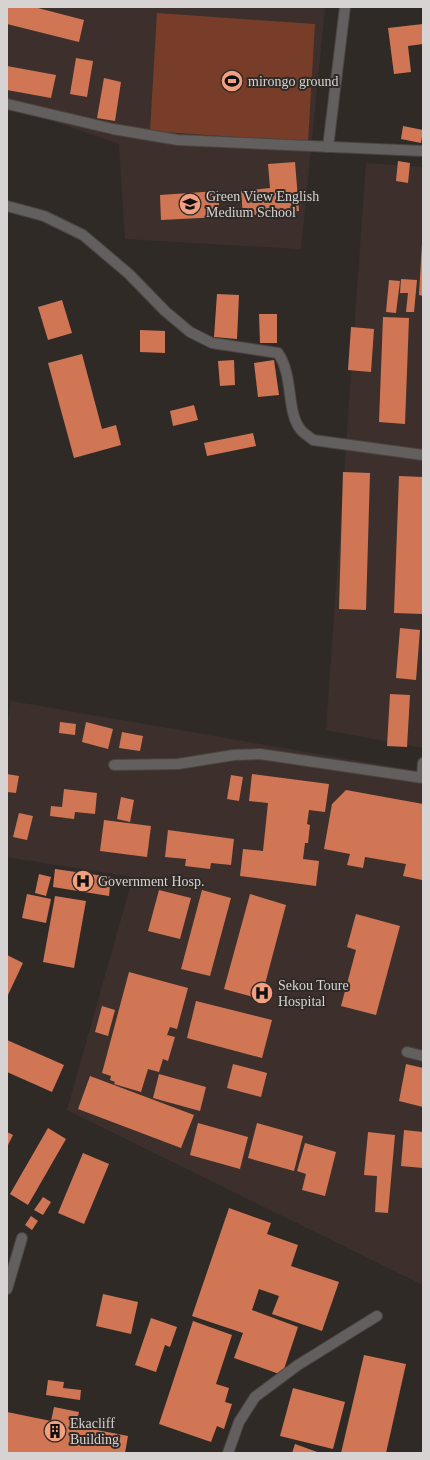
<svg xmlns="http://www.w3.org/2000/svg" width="430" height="1460" font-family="Georgia,serif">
<rect width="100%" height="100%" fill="#302a27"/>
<g fill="#3d302c">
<path d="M7 7H325L301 249 125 239 119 144 7 105Z"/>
<path d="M366 163 423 167V748L326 730Z"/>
<path d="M11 701 423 772V1285L67 1110 133 877 7 857V729Z"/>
</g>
<path fill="#773d28" d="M157 13 315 24 308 142 150 131Z"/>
<g fill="#d07655">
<path d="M7 7H34L84 20 79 42 7 24Z"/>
<path d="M423 24V44L408 46 411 72 394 74 388 28Z"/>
<path d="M76 58 93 61 87 97 70 94Z"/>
<path d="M7 66 56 75 51 98 7 90Z"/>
<path d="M104 78 121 82 115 121 97 118Z"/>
<path d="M403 126 423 130 421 143 401 139Z"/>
<path d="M398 161 410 163 408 183 396 181Z"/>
<path d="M295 162 299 211 243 216 241 191 270 188 268 164Z"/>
<path d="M218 191 220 217 161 220 160 195Z"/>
<path d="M422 243H423V296L419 295Z"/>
<path d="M401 279 417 280 414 312H406L408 293H400Z"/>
<path d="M389 280 400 281 396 313 386 312Z"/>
<path d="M217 294 239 295 237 339 214 337Z"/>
<path d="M62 300 72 333 48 340 38 307Z"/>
<path d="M259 314H277V343H260Z"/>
<path d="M383 317 409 318 405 424 379 422Z"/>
<path d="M351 327 374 329 371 372 348 370Z"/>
<path d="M140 330 165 331V353L140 352Z"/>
<path d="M82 354 102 429 116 425 121 445 74 458 48 363Z"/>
<path d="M234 360 235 385 220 386 218 361Z"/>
<path d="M274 360 279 395 258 397 254 363Z"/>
<path d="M194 405 198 420 173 426 170 411Z"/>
<path d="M253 433 256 446 207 456 204 443Z"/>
<path d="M343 472 370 473 366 610 339 609Z"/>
<path d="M399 476 423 477V614L394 613Z"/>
<path d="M400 628 420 630 416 680 396 678Z"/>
<path d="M390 694 410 695 407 747 387 746Z"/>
<path d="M60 722 76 724 75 735 59 733Z"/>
<path d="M86 722 113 729 108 749 82 742Z"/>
<path d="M122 732 143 736 140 751 119 748Z"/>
<path d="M7 774 19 776 16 793 7 792Z"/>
<path d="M252 774 329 784 325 812 309 810 307 824 310 825 308 843H305L303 859 319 861 316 886 240 876 243 849 263 851 268 803 249 801Z"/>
<path d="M231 775 243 777 239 801 227 799Z"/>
<path d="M64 789 97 793 95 814 75 812 74 819 50 816 51 806 62 807Z"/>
<path d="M346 790 423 804 422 880 403 876 406 864 365 857 363 868 347 865 350 854 324 849 332 804Z"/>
<path d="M121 797 134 800 130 822 117 819Z"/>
<path d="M19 813 33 816 27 840 13 837Z"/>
<path d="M104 820 151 826 147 857 100 851Z"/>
<path d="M168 830 234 839 231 865 211 863 210 869 185 866 186 859 165 857Z"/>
<path d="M55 869 111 877 109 896 53 887Z"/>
<path d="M39 874 51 877 46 896 35 893Z"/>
<path d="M159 890 191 898 180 939 148 931Z"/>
<path d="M202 890 231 898 210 976 181 969Z"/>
<path d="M27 894 51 899 46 923 22 918Z"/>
<path d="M250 894 286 905 261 999 224 989Z"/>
<path d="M55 896 86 901 74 968 43 962Z"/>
<path d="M356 914 400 926 376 1015 341 1006 356 950 347 947Z"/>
<path d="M7 955 23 963 7 997Z"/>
<path d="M129 972 188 988 177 1029 170 1027 167 1035 175 1037 168 1061 163 1059 159 1072 148 1069 141 1092 114 1084 115 1082 110 1080 111 1076 102 1073Z"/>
<path d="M196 1001 272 1020 262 1058 187 1038Z"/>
<path d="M102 1006 115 1010 108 1036 95 1032Z"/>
<path d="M7 1040 64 1065 52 1092 7 1072Z"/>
<path d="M233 1064 267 1073 261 1097 227 1088Z"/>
<path d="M406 1064 423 1068V1107L399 1101Z"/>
<path d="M159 1074 206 1087 200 1111 153 1098Z"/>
<path d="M90 1076 194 1115 181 1148 78 1109Z"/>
<path d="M198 1123 248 1137 240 1169 190 1155Z"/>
<path d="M257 1123 303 1136 294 1171 248 1158Z"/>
<path d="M48 1128 66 1139 28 1205 10 1194Z"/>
<path d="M404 1130 423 1132V1168L401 1166Z"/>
<path d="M7 1132 13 1135 7 1147Z"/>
<path d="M368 1132 395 1135 388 1213 375 1212 377 1176 364 1175Z"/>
<path d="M305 1143 336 1152 325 1196 302 1190 306 1174 297 1171Z"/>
<path d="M83 1153 109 1164 84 1224 58 1213Z"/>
<path d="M43 1197 51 1202 43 1215 34 1210Z"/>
<path d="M229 1208 271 1223 267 1234 298 1245 291 1266 339 1282 322 1331 272 1314 279 1296 259 1289 252 1310 298 1327 282 1375 234 1358 243 1333 192 1316Z"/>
<path d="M31 1216 38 1221 32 1230 25 1225Z"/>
<path d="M103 1294 138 1302 131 1334 96 1326Z"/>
<path d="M151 1318 177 1327 170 1347 165 1345 156 1372 135 1365Z"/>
<path d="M193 1321 232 1335 216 1384 229 1388 225 1402 232 1404 224 1429 217 1426 211 1442 159 1424Z"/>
<path d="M364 1355 406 1364 386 1453H341Z"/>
<path d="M48 1380 64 1382 63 1388 81 1390 80 1400 46 1395Z"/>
<path d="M293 1388 345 1402 333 1449 280 1436Z"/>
<path d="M54 1407 79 1412 76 1426 128 1436 125 1453H7V1412L51 1421Z"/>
<path d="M295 1444 320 1453H292Z"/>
</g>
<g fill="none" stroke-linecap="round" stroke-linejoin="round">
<g stroke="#4b4542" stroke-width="12">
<g id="minor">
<path d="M7 104 113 129 178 140 423 151"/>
<path d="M328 147 345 7"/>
<path d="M7 206 44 216 83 235 129 274 165 311 190 332 212 343 278 353C294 376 286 413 301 430 304 434 310 437 313 440L423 455"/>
<path d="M114 765 178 764 234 755 260 754 423 778"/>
<path d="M422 777 423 763"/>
<path d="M407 1052 423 1056"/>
<path d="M7 1289 22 1238"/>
<path d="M228 1453 239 1422 255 1397 298 1365 377 1316"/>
</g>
</g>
<use href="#minor" stroke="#625f5e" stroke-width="10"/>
</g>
<defs>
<g id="stadium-disc" transform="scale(1.15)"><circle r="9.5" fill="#f3a081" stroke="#302a27"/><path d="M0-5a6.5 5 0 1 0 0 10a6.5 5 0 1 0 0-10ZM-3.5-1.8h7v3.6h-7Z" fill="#111"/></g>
<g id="school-disc" transform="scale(1.15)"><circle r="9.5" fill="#f3a081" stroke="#302a27"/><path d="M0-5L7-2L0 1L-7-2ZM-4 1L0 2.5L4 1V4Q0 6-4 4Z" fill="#111"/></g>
<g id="hospital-disc" transform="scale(1.15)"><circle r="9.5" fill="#f3a081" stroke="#302a27"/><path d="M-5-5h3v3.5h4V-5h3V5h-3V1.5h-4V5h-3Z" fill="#111"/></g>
<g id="building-disc" transform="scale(1.15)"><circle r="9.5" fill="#f3a081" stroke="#302a27"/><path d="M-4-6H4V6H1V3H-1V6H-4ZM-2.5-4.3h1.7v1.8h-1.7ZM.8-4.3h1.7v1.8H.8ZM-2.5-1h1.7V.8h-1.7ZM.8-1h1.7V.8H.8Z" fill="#111"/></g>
</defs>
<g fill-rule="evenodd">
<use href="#stadium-disc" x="232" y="81"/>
<use href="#school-disc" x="190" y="204"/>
<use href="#hospital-disc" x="83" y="881"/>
<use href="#hospital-disc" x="262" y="993"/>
<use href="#building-disc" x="55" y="1431"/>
</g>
<g text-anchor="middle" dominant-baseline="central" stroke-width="4" stroke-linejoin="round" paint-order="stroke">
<g font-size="14" fill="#d7d3d2" stroke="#302a27" text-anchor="start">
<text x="248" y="81">mirongo ground</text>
<text x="206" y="196">Green View English<tspan x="206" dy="16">Medium School</tspan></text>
<text x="98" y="881">Government Hosp.</text>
<text x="278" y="985">Sekou Toure<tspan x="278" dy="16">Hospital</tspan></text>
<text x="70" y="1423">Ekacliff<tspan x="70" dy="16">Building</tspan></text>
</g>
</g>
<rect width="430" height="1460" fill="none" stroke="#d7d3d2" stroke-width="16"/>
</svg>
